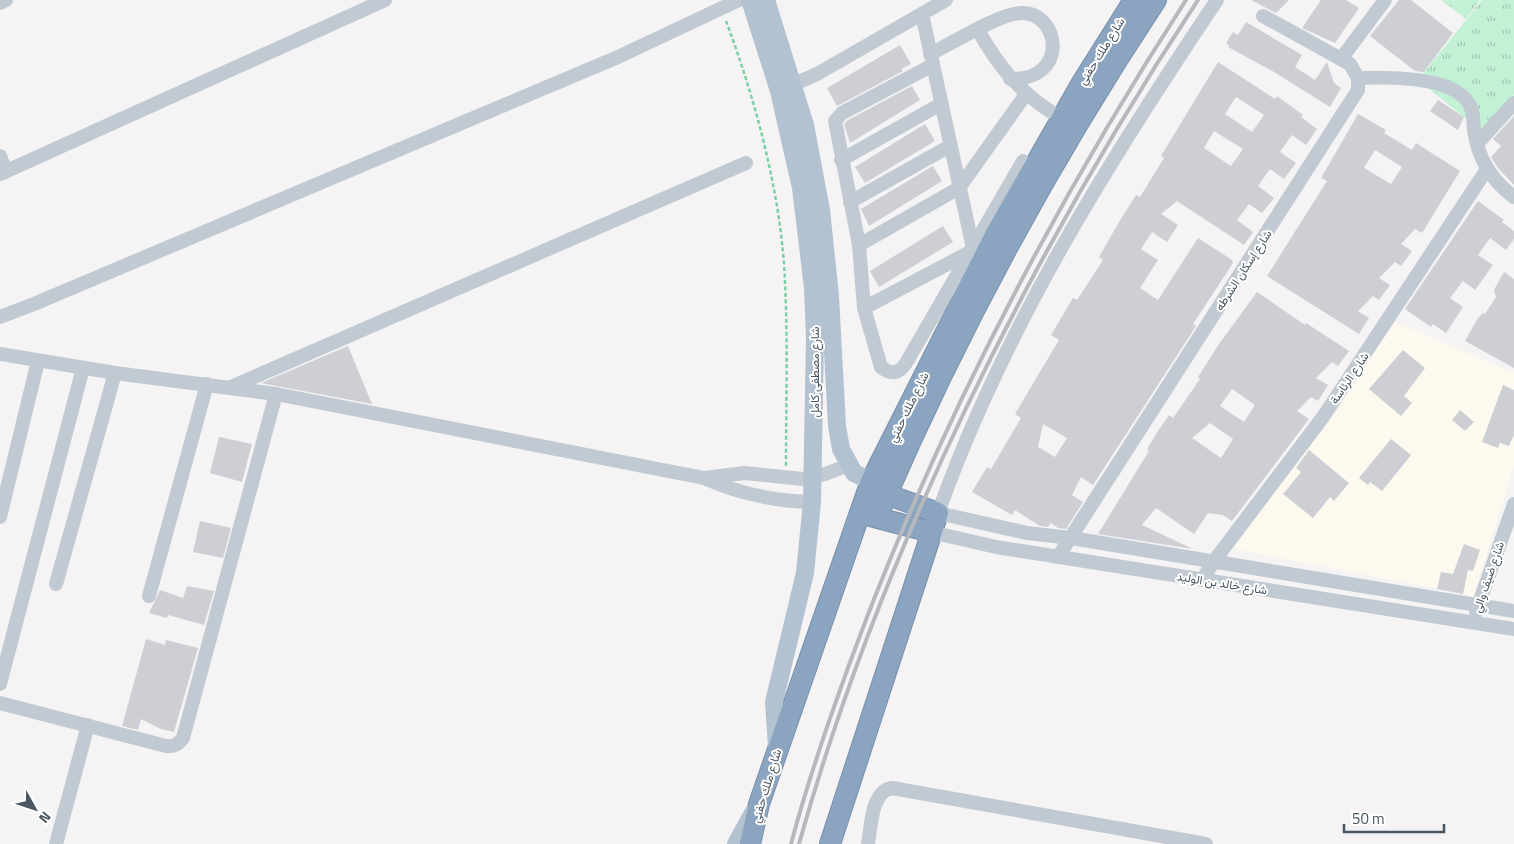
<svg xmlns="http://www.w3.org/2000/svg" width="1514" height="844" font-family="'Titillium Web',Vazirmatn,sans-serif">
<defs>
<pattern id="grass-tufts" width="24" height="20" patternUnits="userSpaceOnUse" patternTransform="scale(1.25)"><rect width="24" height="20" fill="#c3f1d5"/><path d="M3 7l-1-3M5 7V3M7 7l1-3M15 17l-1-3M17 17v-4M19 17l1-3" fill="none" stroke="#a0c6b0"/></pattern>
</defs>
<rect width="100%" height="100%" fill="#f5f3f3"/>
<path fill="#fdf9ef" d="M1391 320 1514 373V466L1473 596 1234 549Z"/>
<g fill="url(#grass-tufts)">
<path d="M1441 0H1480L1466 19Z"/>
<path d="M1482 0H1514V95L1484 133 1418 80Z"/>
</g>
<g fill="#cdcfd5" fill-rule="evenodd">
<path d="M1251 0H1289L1276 13Z"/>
<path d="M1321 0H1346L1359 8 1335 43 1302 28Z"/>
<path d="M1399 0H1411L1453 33 1424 72 1415 71 1370 36Z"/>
<path d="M1246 22 1302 55 1295 67 1315 80 1327 62 1334 83 1341 88 1330 107 1274 72 1228 47 1229 45 1226 43 1233 32 1238 35Z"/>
<path d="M900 45 911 64 901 69 903 71 837 106 827 88Z"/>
<path d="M1218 62 1275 99 1277 96 1303 115 1301 117 1317 129 1306 145 1292 135 1280 152 1296 163 1284 179 1270 169 1258 186 1274 198 1262 213 1249 204 1237 220 1253 232 1244 245 1177 201 1161 214 1178 225 1167 242 1152 232 1141 249 1158 260 1140 288 1158 300 1198 238 1232 260 1233 263 1193 324 1196 326 1093 485 1081 477 1072 495 1083 502 1066 529 1058 528 1051 523 1048 527 1040 526 1015 510 1012 515 972 492 987 467 991 469 1021 418 1015 414 1059 340 1051 335 1073 298 1077 300 1103 260 1099 257 1119 222 1136 195 1140 197 1164 158 1161 156ZM1236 97 1264 115 1252 132 1225 114ZM1214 131 1243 149 1231 166 1204 148ZM1043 424 1067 438 1055 457 1038 447Z"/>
<path d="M912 86 920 100 850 143 844 124 848 120Z"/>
<path d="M1438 100 1464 117 1458 130 1430 111Z"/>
<path d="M1358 114 1386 130 1384 133 1412 150 1416 143 1460 171 1422 233 1415 229 1401 244 1412 251 1401 266 1395 262 1379 278 1390 285 1379 300 1373 296 1358 311 1369 318 1359 334 1267 276 1327 181 1321 178ZM1375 150 1402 167 1391 184 1364 168Z"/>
<path d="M1514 116V185L1498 168 1491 157 1501 146 1493 139Z"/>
<path d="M925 124 935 141 865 183 855 167Z"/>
<path d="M933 166 942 181 869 226 861 209Z"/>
<path d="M1478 201 1504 220 1502 222 1514 231V239L1506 250 1490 238 1478 255 1493 265 1475 290 1463 281 1450 298 1463 307 1446 333 1433 324 1431 327 1405 309Z"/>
<path d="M943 226 953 242 879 287 870 271Z"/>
<path d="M1504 272 1514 279V368L1465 341 1478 318 1483 313 1485 314 1496 297 1494 290Z"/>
<path d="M1257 292 1305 325 1306 323 1349 351 1338 366 1332 362 1316 378 1328 385 1318 401 1311 397 1297 411 1309 419 1232 521 1223 515 1208 513 1194 534 1156 508 1142 525 1193 549 1098 534 1149 451 1147 449 1158 431 1169 415 1173 418 1200 379 1198 377 1219 344ZM1232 389 1255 405 1244 422 1220 406ZM1210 423 1233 439 1221 458 1192 438Z"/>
<path d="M348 346 372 404 261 383Z"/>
<path d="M1403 350 1425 368 1404 396 1412 403 1401 416 1369 389Z"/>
<path d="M1503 385 1514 390V435L1509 446 1500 443 1498 448 1482 442Z"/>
<path d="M1460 410 1474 422 1465 431 1452 420Z"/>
<path d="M219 437 252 444 242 482 210 473Z"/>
<path d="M1391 439 1411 455 1382 491 1370 482 1368 485 1359 478Z"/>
<path d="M1309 450 1349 483 1334 501 1330 497 1313 518 1283 494 1301 472 1296 468Z"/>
<path d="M200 521 231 528 223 558 193 552Z"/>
<path d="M1464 544 1480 550 1473 571 1468 570 1463 594 1437 589 1441 572 1453 574Z"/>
<path d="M187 586 214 591 204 625 168 615 167 618 149 613 160 590 183 598Z"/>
<path d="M146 639 165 645 166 640 198 648 174 732 161 729 141 719 138 730 122 726Z"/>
</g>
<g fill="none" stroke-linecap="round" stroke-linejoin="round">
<g stroke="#7690ad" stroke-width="22">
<g id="highway">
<path d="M863 514 931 532"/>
<path d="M877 517C954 337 1048 163 1156 0"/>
<path d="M750 844 759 804 871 481 995 235 1083 81 1134 0"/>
<path d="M830 844 938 513 886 494 877 487"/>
</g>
</g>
<path stroke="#7ad0a6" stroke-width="2.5" stroke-dasharray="4 2.5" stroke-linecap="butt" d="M726 21C756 101 782 198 785 283 788 344 786 405 786 466"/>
<g stroke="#c1cad2" stroke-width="14">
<path d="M1217 0C1108 162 1004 328 938 513L1027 533 1071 538 1514 611"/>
<path d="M0 3 6 0"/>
<path d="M922 14 973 248"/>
<path d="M978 30C999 68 1023 96 1061 118"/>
<path d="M930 54C951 44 1000 13 1022 13 1060 13 1070 80 1010 79"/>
<path d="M1341 59 1385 0"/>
<path d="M933 65 842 113 835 121 859 245 864 308 881 367C891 375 899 374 906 363L1023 161"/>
<path d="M1358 78C1385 77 1449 76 1467 101 1474 109 1473 120 1474 130 1478 159 1491 180 1514 197"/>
<path d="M794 84 817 74 946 0"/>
<path d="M1477 144 1514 103"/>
<path d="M0 156 6 171"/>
<path d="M841 160 941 104"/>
<path d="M0 174 385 0"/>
<path d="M850 202 950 146"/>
<path d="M859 245 959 188 1026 94"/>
<path d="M864 308 970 252"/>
<path d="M0 317 34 304 618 57 739 0"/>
<path d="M0 354 115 373 276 394 704 478C739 494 773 501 812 502"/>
<path d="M231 387 746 163"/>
<path d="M704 478 745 473 803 479 825 474 849 465"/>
<path d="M0 517 38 361"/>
<path d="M931 532 996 547 1514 629"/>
<path d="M1058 557 1358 90V78L1350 64 1263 16"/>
<path d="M1202 580 1214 561 1323 417 1487 169"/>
<path d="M56 584 115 373"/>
<path d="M149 596 207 384"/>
<path d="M1476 612 1514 504"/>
<path d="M0 684 83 368"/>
<path d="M0 703 166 746C175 747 178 744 183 738L276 394"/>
<path d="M56 844 88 725"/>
<path d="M868 844C871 828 871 791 892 788L1206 844"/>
</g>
<g stroke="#b3c2d1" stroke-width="18">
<path d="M750 0 779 91 801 188 813 288 815 338 812 502 805 573 774 702 777 747"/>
<path d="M766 0 805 125 821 210 830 296 837 426 841 449 854 473 871 481"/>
<path d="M736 844 753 813"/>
</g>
<use href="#highway" stroke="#8ba5c1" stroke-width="20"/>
<g stroke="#b5b8bd" stroke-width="4">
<path d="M791 844C813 761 843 679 874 599 957 390 1064 189 1186 0"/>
<path d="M799 844C881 550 1031 254 1198 0"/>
</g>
</g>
<g text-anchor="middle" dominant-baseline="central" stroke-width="4" stroke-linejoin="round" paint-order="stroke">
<g font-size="12" fill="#4a5661" stroke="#fff">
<text transform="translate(1101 51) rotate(-58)">شارع ملك حفني</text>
<text transform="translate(1243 270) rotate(-57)">شارع إسكان الشرطه</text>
<text transform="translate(814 372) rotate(-90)">شارع مصطفى كامل</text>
<text transform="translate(1349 378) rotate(-56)">شارع الرئاسة</text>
<text transform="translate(908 407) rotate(-64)">شارع ملك حفني</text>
<text transform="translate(1488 577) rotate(-71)">شارع ضيف والي</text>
<text transform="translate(1222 583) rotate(9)">شارع خالد بن الوليد</text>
<text transform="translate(766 786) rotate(-73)">شارع ملك حفني</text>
</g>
</g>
<g transform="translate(35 809) rotate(130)" stroke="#ffffff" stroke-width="4" paint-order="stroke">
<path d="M0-4L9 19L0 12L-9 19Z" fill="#4a5661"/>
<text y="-8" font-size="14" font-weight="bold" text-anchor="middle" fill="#4a5661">N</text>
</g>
<path d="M1344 824v8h100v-8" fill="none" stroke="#4a5661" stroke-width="2.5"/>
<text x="1352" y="824" font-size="15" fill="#4a5661" stroke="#ffffff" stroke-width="4" paint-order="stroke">50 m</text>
</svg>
